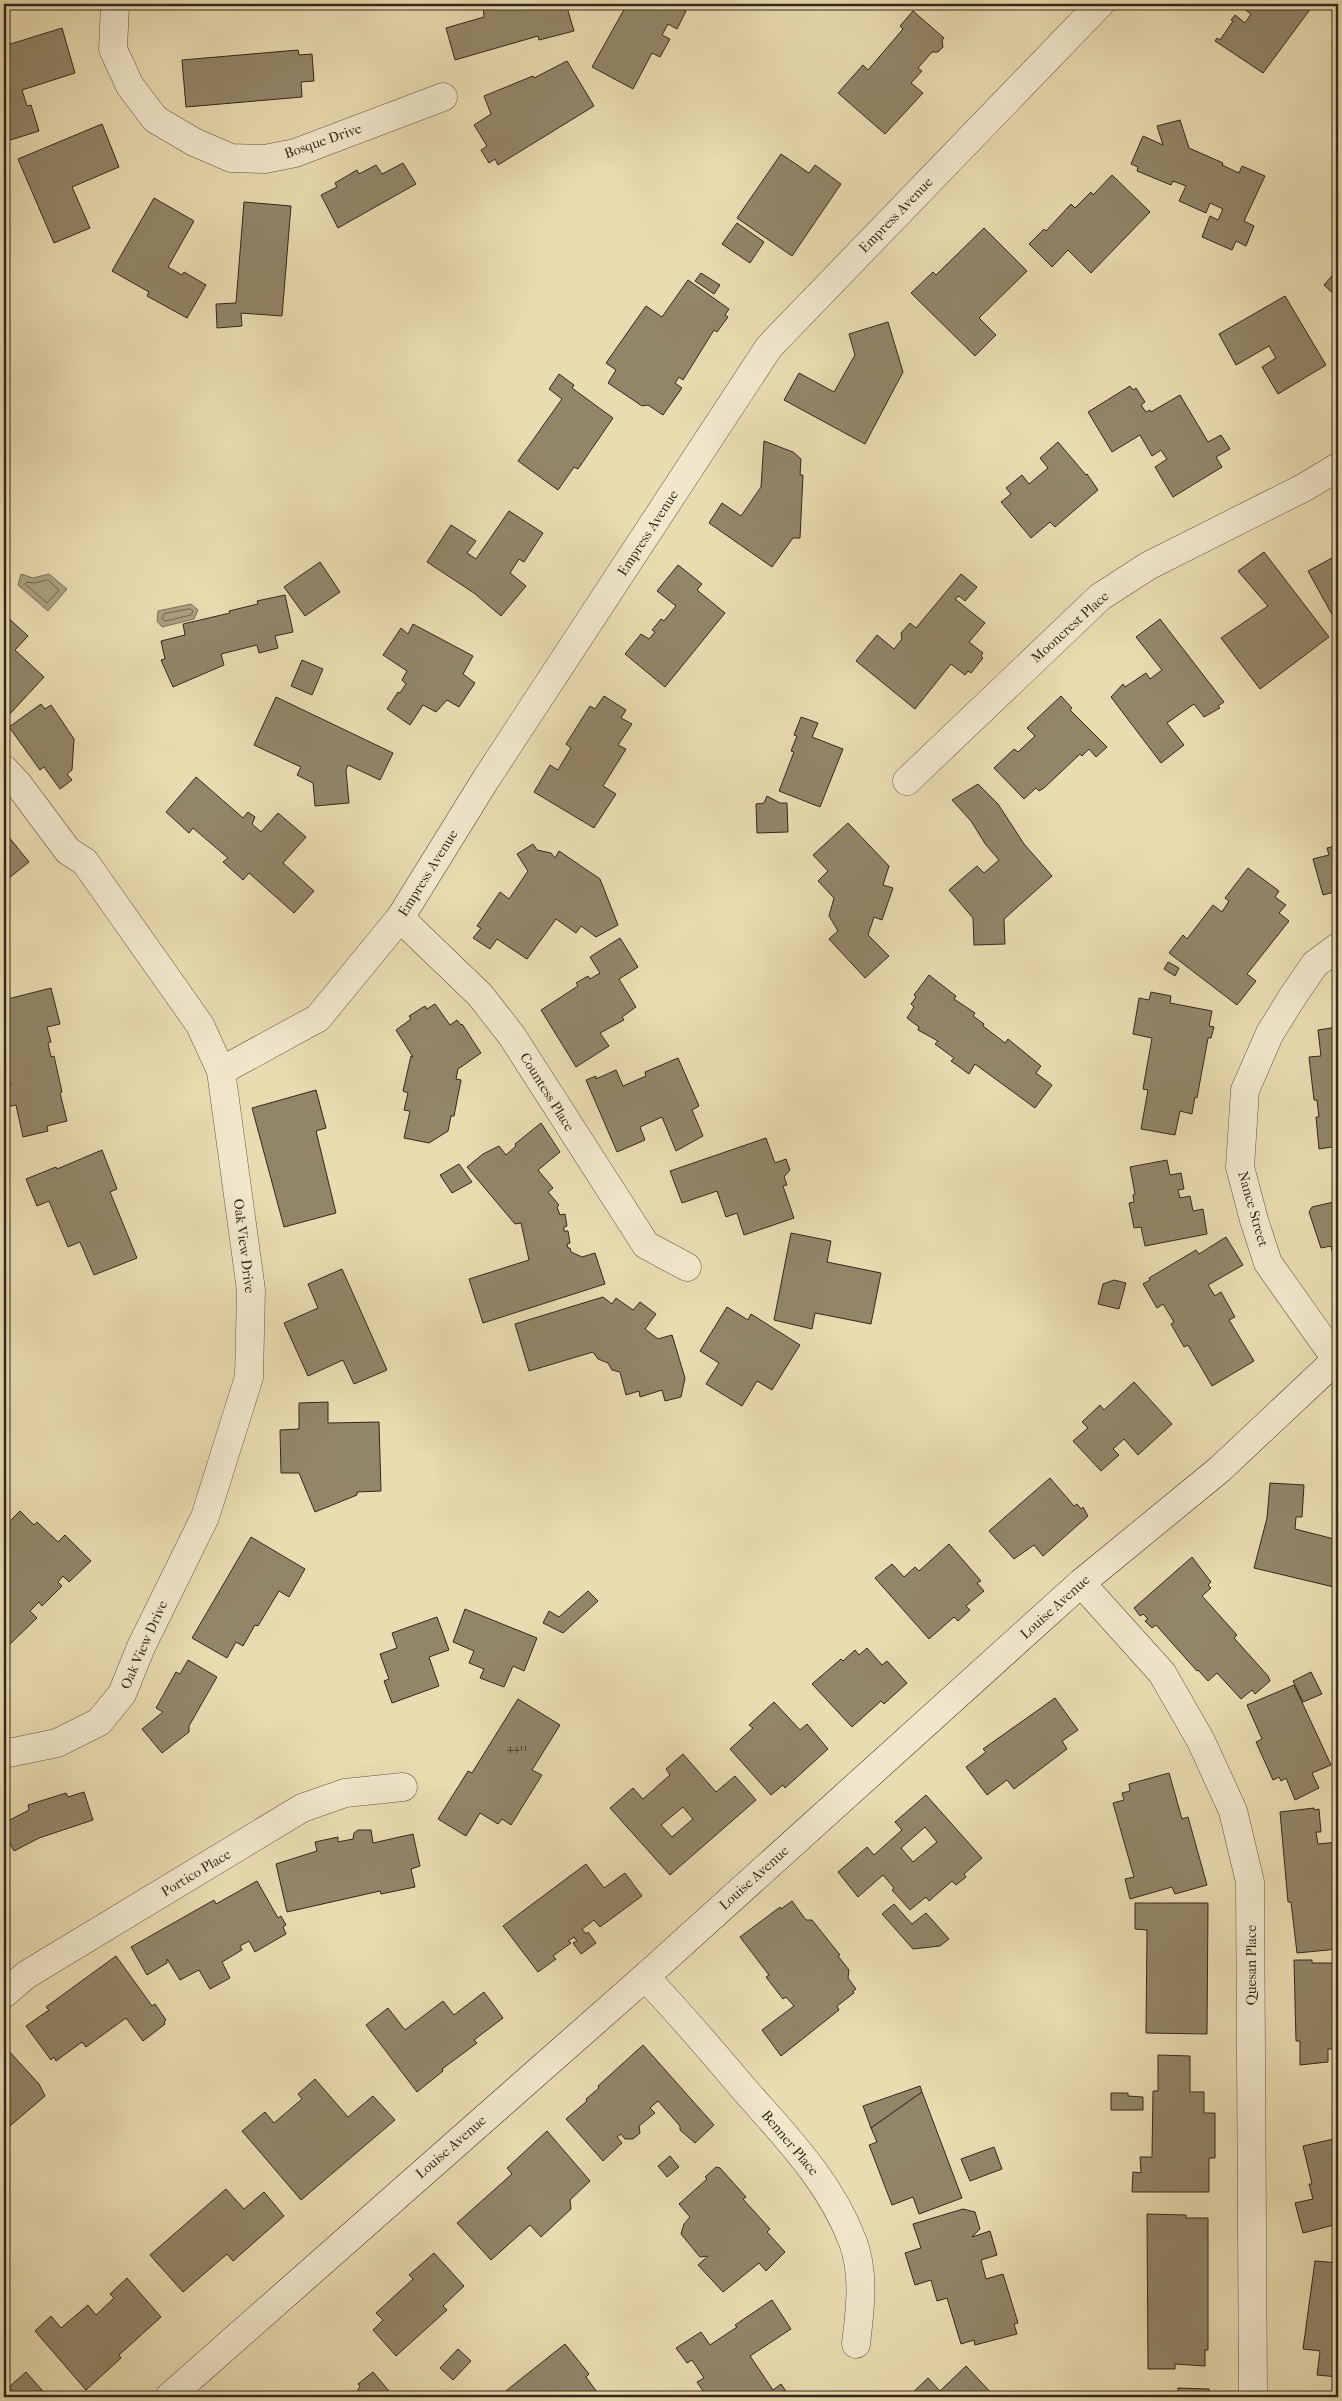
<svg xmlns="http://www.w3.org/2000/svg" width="1342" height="2401" font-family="'IM FELL French Canon',serif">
<rect width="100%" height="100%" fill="#e9dcb1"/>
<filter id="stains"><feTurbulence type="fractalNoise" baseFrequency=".004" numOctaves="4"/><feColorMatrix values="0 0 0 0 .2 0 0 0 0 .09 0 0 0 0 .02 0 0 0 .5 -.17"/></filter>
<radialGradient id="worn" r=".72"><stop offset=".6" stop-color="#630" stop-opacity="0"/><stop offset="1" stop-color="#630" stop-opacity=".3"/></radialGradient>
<g fill="#ab9f7e" stroke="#7b6f57">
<path d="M21 574 33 578 49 574 67 589 48 611 18 585Z"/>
<path d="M191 604 198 610 194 619 162 627 157 621 158 611Z"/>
</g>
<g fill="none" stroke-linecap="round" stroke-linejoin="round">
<g stroke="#70644d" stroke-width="1">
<path d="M48 580 59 590 47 603 25 584 27 582 34 583Z"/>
<path d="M190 609 193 611 191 615 166 621 162 619 164 614Z"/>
</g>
</g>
<g fill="#928669" stroke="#34281c" fill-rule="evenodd">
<path d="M483 4H566L574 31 539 40 538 36 455 60 446 28 484 17Z"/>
<path d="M627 4H680L678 7 686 11 677 29 668 24 662 35 670 39 660 57 652 53 633 89 592 67Z"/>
<path d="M1237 4H1314L1263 73 1215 41 1217 38 1220 40 1233 21 1231 20 1235 15 1245 23 1251 14Z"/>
<path d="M913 11 944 38 942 40 943 47 938 52H932L918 68 922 71 911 83 923 93 885 134 838 93 863 65 868 70 903 29 900 26Z"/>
<path d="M62 28 75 73 22 90 27 106 31 105 39 131 4 142V46Z"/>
<path d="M298 50 299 55 312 54 314 81 301 82 302 97 186 107 182 60Z"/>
<path d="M567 61 594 106 498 165 495 159 489 163 481 150 487 146 474 125 491 114 484 96 533 76 534 78Z"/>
<path d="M1180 120 1189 148 1223 163 1222 165 1239 173 1242 166 1265 176 1244 221 1254 226 1246 246 1236 241 1232 250 1202 237 1210 216 1218 220 1223 209 1210 203 1206 213 1179 201 1186 186 1173 181 1171 185 1137 171 1138 167 1131 164 1143 136 1163 145 1157 126Z"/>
<path d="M102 124 119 167 72 187 90 228 54 243 18 159Z"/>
<path d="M781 154 809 173 815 165 841 184 792 256 737 218Z"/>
<path d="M403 163 416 184 338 228 321 195 337 187 335 183 357 170 359 174 376 165 382 174Z"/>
<path d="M1112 175 1150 212 1091 273 1068 250 1052 267 1029 244 1044 229 1046 231 1071 204 1075 208 1091 192 1093 195Z"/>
<path d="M154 198 194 221 168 267 182 275 184 272 206 285 187 318 147 296 149 292 112 271Z"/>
<path d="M244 202 291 206 282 316 241 313 242 326 217 328 216 304 236 303Z"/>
<path d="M737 223 764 242 750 263 722 244Z"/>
<path d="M984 228 1027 271 979 318 996 335 975 356 911 293 933 272 936 275Z"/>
<path d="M1338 269V298L1324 285Z"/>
<path d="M701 273 720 285 714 294 695 281Z"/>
<path d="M688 280 729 309 725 315 728 317 717 332 714 330 683 380 679 377 675 383 682 388 663 415 648 405 642 406 608 383 616 370 606 363 646 306 662 317Z"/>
<path d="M1285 296 1326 365 1278 394 1262 367 1276 358 1269 346 1236 365 1219 334Z"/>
<path d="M888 322 903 372 865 444 784 400 799 373 834 392 855 355 849 334Z"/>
<path d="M559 374 574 385 572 388 613 418 578 469 574 467 558 490 518 461 562 399 549 389Z"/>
<path d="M1130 386 1133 390 1136 388 1145 402 1141 405 1146 412 1150 410 1151 412 1180 395 1208 442 1221 435 1230 449 1216 457 1222 467 1173 497 1155 467 1167 459 1161 450 1152 456 1140 435 1112 452 1088 412Z"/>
<path d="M764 441 793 452 801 459 800 475H803L800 538H793L772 567 709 523 722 503 741 516 761 487Z"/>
<path d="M1058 442 1086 475 1087 474 1098 490 1055 527 1050 522 1031 538 1001 502 1011 494 1006 488 1022 475 1029 484 1048 468 1040 458Z"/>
<path d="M509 511 543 533 524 562 519 559 510 573 526 586 501 616 474 593 427 562 451 525 476 541 467 553 476 559Z"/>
<path d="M1264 552 1329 637 1260 689 1221 638 1268 606 1238 571Z"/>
<path d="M1338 556V618L1335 620 1308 571 1332 558 1333 561Z"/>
<path d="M320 562 340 592 305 616 284 587Z"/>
<path d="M678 565 702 584 697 590 725 613 665 687 625 654 641 634 649 639 655 632 652 630 661 619 664 621 676 606 657 591Z"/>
<path d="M961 574 977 587 965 601 959 596 955 599 985 623 969 642 983 653 981 656 983 658 971 673 968 671 965 675 951 664 915 709 856 661 877 635 894 649 902 639 901 633 910 623 916 628Z"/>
<path d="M285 595 293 632 275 636 278 648 259 653 257 645 221 654 224 665 173 687 161 660 165 659 161 641 185 635 183 624 230 613 229 611 258 604 257 601Z"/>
<path d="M6 616 28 636 15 650 44 677 8 716 4 712V619Z"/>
<path d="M1160 619 1224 702 1218 706 1220 708 1204 717 1194 704 1167 723 1184 745 1161 763 1111 697 1123 684 1125 687 1146 673 1150 679 1162 670 1136 637Z"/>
<path d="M413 624 473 656 463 674 475 683 459 707 447 700 436 712 423 705 410 725 387 709 398 692 400 693 406 684 402 680 407 671 383 655 401 628 408 634Z"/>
<path d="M302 660 323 669 312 695 291 686Z"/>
<path d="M604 696 626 710 621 718 632 724 618 745 626 749 603 786 616 794 594 828 534 792 550 765 558 770 571 748 566 744 590 706 595 709Z"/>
<path d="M1061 696 1072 708 1070 710 1107 747 1096 757 1089 749 1082 756 1080 754 1044 788 1039 791 1036 788 1024 799 994 768 1014 749 1018 752 1035 736 1027 728Z"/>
<path d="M276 697 393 753 380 780 348 765 346 770 349 803 315 806 313 783 297 775 301 767 254 745Z"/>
<path d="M41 704 45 709 51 705 74 739 72 770 67 774 72 780 60 789 44 767 40 770 9 727Z"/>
<path d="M801 717 818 723 812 737 843 749 820 807 779 791 794 752 791 751 797 736 794 735Z"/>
<path d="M196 777 243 818 248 812 255 817 252 824 261 832 278 813 306 837 283 863 314 891 294 913 249 873 243 880 223 862 228 858 193 828 189 833 166 812Z"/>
<path d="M978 784 998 804 1024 844 1052 876 1004 919 1005 944 974 945 973 918 949 890 977 866 984 873 999 860 986 845 971 821 952 800Z"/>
<path d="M767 796 780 803H787L788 832 757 833 756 804 764 803Z"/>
<path d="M848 823 889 866 883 885 893 888 882 920 874 917 868 935 889 956 865 978 829 939 838 931 829 916 834 898 818 881 828 871 813 855Z"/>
<path d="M4 831 29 862 4 882Z"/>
<path d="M533 844 537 850 551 853 555 858 559 851 600 879 618 925 596 937 581 926 576 933 556 919 527 959 497 939 490 949 473 938 481 928 477 926 500 892 509 899 528 871 517 854Z"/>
<path d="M1338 845V891L1323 895 1313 859 1329 855 1327 848Z"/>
<path d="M1248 868 1279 891 1275 897 1286 905 1279 913 1289 921 1247 974 1256 981 1237 1005 1169 953 1183 935 1187 939 1213 905 1222 912 1229 901 1225 898Z"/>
<path d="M620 938 638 967 619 979 636 1007 622 1017 624 1020 600 1033 609 1046 576 1067 541 1010 578 986 576 983 588 976 590 979 600 973 590 957Z"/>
<path d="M1168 962 1179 968 1175 976 1164 969Z"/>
<path d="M929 975 956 996 954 999 975 1013 973 1016 984 1024 983 1026 1005 1043 1008 1039 1041 1066 1036 1073 1052 1085 1035 1108 975 1064 969 1074 951 1061 954 1058 935 1044 938 1041 918 1030 919 1027 907 1018 914 1007 911 1004 916 997 914 995Z"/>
<path d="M51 988 60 1024 47 1027 51 1042 48 1043 51 1057 54 1056 62 1092 60 1093 67 1121 47 1126 48 1131 23 1137 16 1105 7 1107 4 1094V1087L11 1085 4 1057V1000Z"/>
<path d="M1151 992 1171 996 1170 1003 1212 1011 1209 1026 1214 1027 1211 1038H1208L1197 1098 1195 1097 1192 1114 1180 1111 1175 1135 1141 1129 1148 1090 1143 1089 1152 1038 1133 1034 1139 998 1149 1000Z"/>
<path d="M435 1004 450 1025 457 1020 461 1025 462 1024 481 1053 458 1069 456 1079 461 1080 454 1116H451L448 1131 429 1143 404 1138 410 1111 404 1110 408 1093 403 1091 411 1056 413 1057 396 1030 411 1019 409 1016 425 1006 427 1009Z"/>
<path d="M1338 1027V1146L1319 1149 1316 1117H1319L1317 1100H1314L1309 1057 1321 1056 1318 1030Z"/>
<path d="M678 1058 699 1106 692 1110 703 1136 676 1151 662 1117 640 1127 645 1140 617 1152 586 1080 596 1076V1079L616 1070 623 1086 646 1076 645 1072Z"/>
<path d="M316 1090 326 1128 316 1131 336 1213 284 1227 252 1108Z"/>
<path d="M541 1123 560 1152 538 1170 553 1188 548 1192 559 1205 557 1207 560 1215 565 1214 567 1226 564 1227V1231H568L570 1243 567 1244 568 1248H570L571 1252 582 1257 595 1253 605 1284 483 1323 469 1279 529 1260 521 1223 515 1224 467 1167 483 1154 499 1146 506 1155 516 1146 515 1144Z"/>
<path d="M766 1138 775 1163 786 1159 790 1170 784 1177 787 1185 783 1186 794 1218 744 1235 737 1213 726 1217 717 1191 682 1203 670 1171Z"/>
<path d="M102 1150 117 1189 110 1192 137 1258 94 1275 80 1242 68 1247 49 1201 37 1206 26 1179 56 1167 57 1169Z"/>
<path d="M1167 1160 1170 1175 1181 1173 1184 1189 1178 1190 1180 1198 1190 1196 1193 1211 1203 1209 1207 1234 1145 1246 1141 1227 1134 1228 1129 1203 1134 1202 1133 1195 1135 1194 1130 1167Z"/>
<path d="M459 1164 472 1182 452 1193 440 1175Z"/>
<path d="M1338 1201V1268H1336L1331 1246 1321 1248 1309 1212 1312 1207Z"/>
<path d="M791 1233 831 1241 827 1262 881 1273 871 1324 815 1313 812 1329 774 1320Z"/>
<path d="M1226 1237 1243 1265 1208 1285 1215 1296 1221 1292 1235 1317 1229 1320 1254 1361 1212 1386 1188 1345 1184 1347 1171 1324 1174 1322 1163 1304 1157 1308 1143 1284 1150 1280 1149 1278 1196 1250 1199 1254Z"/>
<path d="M342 1269 387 1370 354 1384 343 1360 308 1376 284 1323 318 1308 308 1284Z"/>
<path d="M1114 1280 1126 1283 1119 1309 1098 1304 1103 1284Z"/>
<path d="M603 1297 612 1304 616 1298 633 1310 640 1302 656 1314 645 1329 658 1339 672 1335 685 1378 681 1397 665 1401 662 1390 640 1397 639 1391 626 1395 620 1372 612 1370 608 1363 598 1359 593 1352 529 1371 515 1324Z"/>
<path d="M727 1307 748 1320 751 1314 800 1345 772 1390 757 1381 742 1406 706 1384 719 1363 700 1351Z"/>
<path d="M1134 1382 1172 1424 1138 1455 1124 1439 1113 1449 1119 1455 1101 1471 1073 1441 1088 1428 1082 1422 1100 1405 1104 1410Z"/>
<path d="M328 1402V1423L379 1422 381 1491 357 1492V1495L315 1512 299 1473H281L280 1430 299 1429V1403Z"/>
<path d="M1050 1478 1074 1506 1077 1504 1081 1509 1083 1507 1088 1516 1043 1556 1034 1545 1014 1559 989 1531Z"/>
<path d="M1270 1483 1304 1485 1302 1517H1296L1295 1529 1338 1540V1588L1254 1568 1267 1518Z"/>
<path d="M20 1511 34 1525 37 1522 58 1542 65 1535 91 1561 69 1582 63 1576 58 1582 62 1586 42 1606 39 1602 30 1611 37 1618 7 1647 4 1644V1527Z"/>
<path d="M251 1537 305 1569 289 1597 279 1591 258 1626 255 1625 243 1646 236 1642 227 1658 192 1638Z"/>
<path d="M949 1544 981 1581 977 1583 984 1591 966 1606 970 1610 958 1621 954 1617 929 1639 875 1578 892 1564 904 1577 915 1567 919 1571Z"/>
<path d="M1192 1557 1211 1582 1208 1585 1211 1588 1202 1596 1237 1635 1234 1638 1268 1676 1270 1681 1255 1694 1252 1690 1241 1699 1217 1673 1208 1681 1198 1670 1197 1671 1156 1625 1152 1628 1145 1621 1148 1619 1143 1614 1140 1616 1134 1608Z"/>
<path d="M588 1591 598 1601 563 1633 543 1623 549 1611 559 1617Z"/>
<path d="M465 1609 537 1638 524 1671 513 1666 504 1687 480 1678 484 1669 469 1663 474 1651 453 1642Z"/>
<path d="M437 1617 449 1650 429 1657 439 1686 392 1703 384 1681 389 1679 380 1654 397 1648 392 1633Z"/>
<path d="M867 1648 882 1665 887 1661 907 1683 884 1704 881 1701 852 1727 812 1684 841 1659 843 1661 855 1650 859 1655Z"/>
<path d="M188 1660 217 1677 189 1726V1732L162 1753 142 1729 163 1712 156 1708 176 1672 180 1674Z"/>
<path d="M1311 1672 1322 1694 1303 1702 1293 1681Z"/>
<path d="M1294 1685 1331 1765 1312 1773 1319 1788 1295 1800 1286 1778 1281 1781 1279 1777 1273 1780 1256 1742 1262 1739 1247 1705Z"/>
<path d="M1055 1698 1078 1730 1062 1741 1067 1749 1014 1789 1007 1780 987 1795 966 1767 986 1752 983 1749Z"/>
<path d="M518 1699 560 1725 532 1770 542 1775 511 1825 502 1819 498 1824 480 1813 466 1836 438 1819 468 1771 472 1773Z"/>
<path d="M774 1702 800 1730 807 1724 828 1749 785 1788 783 1785 771 1795 730 1749 753 1728 749 1725Z"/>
<path d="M683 1754 716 1792 735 1776 756 1800 670 1875 610 1808 633 1788 643 1799 670 1775 666 1769ZM683 1807 693 1819 672 1837 661 1825Z"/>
<path d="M1169 1773 1182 1819 1188 1817 1207 1885 1175 1894 1172 1887 1130 1899 1125 1879 1134 1877 1113 1803 1124 1800 1122 1793 1130 1791 1129 1784Z"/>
<path d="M84 1792 93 1820 39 1838 14 1851 4 1832V1823L29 1810 28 1805 66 1793 68 1797Z"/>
<path d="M926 1795 982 1858 964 1874 966 1877 956 1885 952 1881 929 1901 926 1897 910 1910 892 1890 894 1888 883 1875 858 1897 838 1872 867 1847 874 1855 902 1830 895 1822ZM925 1827 937 1842 913 1862 901 1848Z"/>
<path d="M1314 1808V1810L1319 1809 1321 1832H1316L1318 1844 1338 1842V1949L1297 1953 1291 1902H1288L1280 1812Z"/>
<path d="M358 1830H371L373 1843 413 1834 420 1866 411 1869 415 1887 381 1894 380 1891 287 1912 276 1864 317 1851 315 1842 338 1837V1842L353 1839 354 1833Z"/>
<path d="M586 1864 604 1888 625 1873 642 1896 600 1927 594 1920 582 1929 586 1934 588 1932 596 1943 581 1954 573 1943 577 1941 574 1937 568 1941 571 1943 553 1956 556 1959 538 1972 503 1926Z"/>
<path d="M257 1881 278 1918 281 1916 286 1925 283 1927 286 1934 255 1952 249 1941 240 1946 242 1950 222 1962 230 1978 210 1989 199 1970 180 1980 167 1959V1963L147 1975 131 1947 214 1900 216 1904Z"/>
<path d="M792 1901 806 1920H812L840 1955 838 1956 849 1970 848 1978 856 1989 853 1991 854 1993 837 2006 839 2010 781 2056 762 2030 794 2006 786 1997 783 1999 766 1977 769 1975 740 1937 780 1907 781 1909Z"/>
<path d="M1135 1903H1208L1207 2034 1146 2033 1147 1930 1135 1929Z"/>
<path d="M894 1904 912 1924 926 1913 949 1939 940 1946 913 1949 882 1914Z"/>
<path d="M116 1956 152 2006 155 2004 166 2020 164 2022 165 2024 143 2041 126 2018 86 2047 82 2042 56 2061 54 2057 51 2060 26 2026 49 2010 46 2007Z"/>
<path d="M1294 1960H1312V1963H1338V2049H1328V2062L1300 2065V2041H1296Z"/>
<path d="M484 1992 503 2018 474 2040 477 2043 442 2069 443 2071 417 2092 366 2025 388 2008 405 2030 443 2001 454 2015Z"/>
<path d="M643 2045 714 2125 695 2143 680 2130V2126L658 2101 650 2108 655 2113 639 2126 640 2133 633 2139H625L621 2134 617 2137 622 2143 603 2161 566 2119 587 2101 586 2099 599 2088 598 2086Z"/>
<path d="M8 2050 39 2084 45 2096 4 2131V2054Z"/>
<path d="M1158 2055 1190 2056V2092H1204V2113H1215V2158H1209V2192H1132L1133 2172 1141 2173 1140 2157H1152L1153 2091H1158Z"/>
<path d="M315 2079 348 2117 373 2096 395 2120 301 2200 242 2131 265 2112 274 2123 302 2099 298 2094Z"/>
<path d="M920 2086 922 2092 871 2128 863 2106Z"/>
<path d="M922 2092 962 2198 919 2214 913 2197 892 2205 869 2145 877 2142 871 2128Z"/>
<path d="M1111 2093H1128V2096L1143 2097V2110H1111Z"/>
<path d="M547 2131 590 2181 570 2200 571 2209 541 2237 530 2225 491 2260 457 2223 512 2174 507 2168Z"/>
<path d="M1338 2138V2224L1303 2233 1295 2203 1313 2199 1309 2184H1312L1303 2146Z"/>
<path d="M994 2147 1002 2169 970 2181 961 2159Z"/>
<path d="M670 2156 679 2167 667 2177 658 2166Z"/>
<path d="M716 2167 720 2168 746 2197 743 2199 770 2229 767 2232 785 2252 766 2271 759 2263 723 2292 698 2265 708 2256 700 2257 681 2234 684 2224 690 2217 679 2204 707 2179 705 2177Z"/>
<path d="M226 2189 244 2209 264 2192 284 2216 233 2261 227 2254 183 2292 150 2255Z"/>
<path d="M963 2209 975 2212 980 2229 972 2237 990 2231 997 2255 981 2260 986 2279 1003 2274 1018 2323 1014 2324 1017 2334 975 2345 974 2340 961 2344 947 2298 937 2301 931 2280 915 2285 905 2253 921 2248 913 2224Z"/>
<path d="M1147 2214 1186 2215V2218H1208V2350H1205V2366L1175 2364V2369H1148Z"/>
<path d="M434 2253 464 2286 443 2306 447 2310 396 2356 373 2330 383 2320 376 2313 413 2279 409 2275Z"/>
<path d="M1315 2261 1338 2263V2377L1317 2375 1320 2351 1303 2349Z"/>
<path d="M127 2278 161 2317 119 2355 121 2358 86 2390 35 2331 51 2316 61 2328 88 2305 96 2315 114 2298 110 2294Z"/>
<path d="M772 2300 791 2329 750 2356 773 2390 781 2384 790 2397H707L697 2382 704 2378 692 2360 687 2363 676 2348 701 2332 710 2345 737 2327 735 2325Z"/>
<path d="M565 2344 589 2374 586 2377 597 2392 590 2397H504L502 2394Z"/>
<path d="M458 2349 471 2361 453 2380 440 2368Z"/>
<path d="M966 2366 995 2397H908L928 2378 940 2391Z"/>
<path d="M26 2372 48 2397H18L9 2387Z"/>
<path d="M373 2372 394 2397H354L360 2386 358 2384Z"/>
<path d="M1178 2388 1209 2389V2397H1178Z"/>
</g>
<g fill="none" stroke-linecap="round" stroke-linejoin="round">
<g stroke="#615541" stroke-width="29">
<g id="street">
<path d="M115 4 113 49 130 86 155 119 194 142 231 158 265 159 295 153 443 97"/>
<path d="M4 769 18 784 68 851 85 862 200 1025 221 1071 251 1290 249 1377 205 1517 141 1647 122 1694 99 1722 57 1743 4 1754"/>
<path d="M907 781 1100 597 1148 566 1305 487 1338 467"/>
<path d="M400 918 480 995 512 1036 646 1245 687 1267"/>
<path d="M221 1071 318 1018 400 918 486 779 769 347 1100 4"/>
<path d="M1336 1359 1268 1263 1254 1220 1240 1167 1245 1090 1270 1033 1293 996 1315 964 1338 947"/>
<path d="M1081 1583 1162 1673 1201 1741 1233 1811 1250 1882 1253 2397"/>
<path d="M645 1977C679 2012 711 2050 743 2088 785 2136 830 2181 853 2242 865 2275 860 2310 856 2344"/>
<path d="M4 1994 26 1975 302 1808 345 1793 403 1787"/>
</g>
</g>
<g stroke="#34281c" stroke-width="29">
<path id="secondary" d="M169 2397 645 1977 1081 1583 1220 1469 1338 1358"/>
</g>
<use href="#street" stroke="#f1e8cc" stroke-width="28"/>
<use href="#secondary" stroke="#f1e8cc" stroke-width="28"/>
</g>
<g text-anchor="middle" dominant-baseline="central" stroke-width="5" stroke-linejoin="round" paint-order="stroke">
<g font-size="11" fill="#4c402f">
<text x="517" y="1747">4411</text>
</g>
<g font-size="14" fill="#34281c" stroke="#f1e8cc">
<text transform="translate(323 141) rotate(-19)">Bosque Drive</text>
<text transform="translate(896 215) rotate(-46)">Empress Avenue</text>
<text transform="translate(648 533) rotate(-57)">Empress Avenue</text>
<text transform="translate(1070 627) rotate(-42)">Mooncrest Place</text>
<text transform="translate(428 873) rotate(-58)">Empress Avenue</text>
<text transform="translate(547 1092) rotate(58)">Countess Place</text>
<text transform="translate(1253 1209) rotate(74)">Nance Street</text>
<text transform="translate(244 1246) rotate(83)">Oak View Drive</text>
<text transform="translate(1055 1607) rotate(-42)">Louise Avenue</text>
<text transform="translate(144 1645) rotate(-66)">Oak View Drive</text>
<text transform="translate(196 1873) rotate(-31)">Portico Place</text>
<text transform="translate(754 1878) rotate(-42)">Louise Avenue</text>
<text transform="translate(1251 1965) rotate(-90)">Quesan Place</text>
<text transform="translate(790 2143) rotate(50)">Benner Place</text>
<text transform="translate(451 2147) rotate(-41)">Louise Avenue</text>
</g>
</g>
<rect width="1342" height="2401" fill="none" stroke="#e9dcb1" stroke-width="20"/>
<rect x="5" y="5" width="1332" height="2391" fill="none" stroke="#34281c" stroke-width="2.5"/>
<rect x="10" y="10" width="1322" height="2381" fill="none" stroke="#34281c"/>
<rect width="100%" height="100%" filter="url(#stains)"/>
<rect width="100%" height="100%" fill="url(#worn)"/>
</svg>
